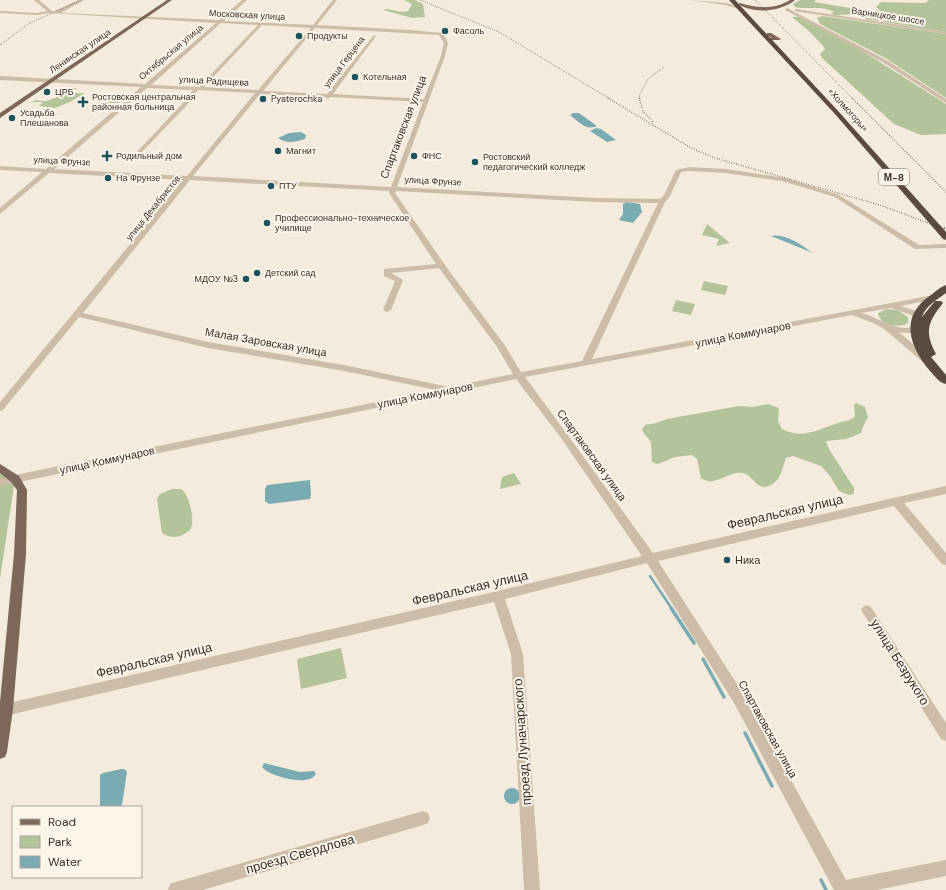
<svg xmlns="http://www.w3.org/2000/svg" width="946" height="890" font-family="'DM Sans',sans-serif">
<rect width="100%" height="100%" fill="#f4ebdc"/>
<g fill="#b3c49b">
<path d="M404 0H415L423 4 425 17 412 18 383 10C390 7 399 14 408 11L412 4Z"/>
<path d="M800 0H816L814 2 874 12 880 10 876 7 881 2 925 3 929 0H946V32L866 19 860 14 835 15 831 13 834 12C822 5 807 10 795 7L793 4Z"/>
<path d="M822 16 946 34V98L887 59 820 24 817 18Z"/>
<path d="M792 17H799L859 49 946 104V134L921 135 894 124 822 58 820 54 825 49 823 46 810 32Z"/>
<path d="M70 88H77L71 93H85L70 102 55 108 39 106 43 102H32C37 98 41 102 46 101 52 100 57 96 63 95L64 94H61Z"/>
<path d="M109 95 126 97 109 111 94 110 106 100H97L110 97 107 96Z"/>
<path d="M707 224 730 243 716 246 719 239 702 235Z"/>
<path d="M704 281 728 286 725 295 701 290Z"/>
<path d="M676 300 695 304 691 315 672 311Z"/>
<path d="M886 309 897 310 908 317V323C900 329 879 325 878 313Z"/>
<path d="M856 403 865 407 868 417 863 427 861 433 846 439 826 441 829 449 854 488V494L849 495 839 491 830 476 821 466 793 456 786 458C782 469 781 481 769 486 756 491 753 474 742 473 728 471 715 488 701 478L697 459 692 455 675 457 658 464 652 462 651 442 643 432 642 429 645 425 656 423 667 419 739 406 752 407 768 404 779 408 778 421 782 429C803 440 818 429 838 423 844 421 851 421 855 416L854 405Z"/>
<path d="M0 469 15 479 0 579Z"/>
<path d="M514 473 521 484 500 489 502 477Z"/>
<path d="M172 489H181C189 493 196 523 190 530 181 537 173 540 162 533L157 499 160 494Z"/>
<path d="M341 648 347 678 301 689 297 659Z"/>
</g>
<g fill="#7aabb2">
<path d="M573 113H579L597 126C586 131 579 122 570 115Z"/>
<path d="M596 128 601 129 616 140 607 142 590 131Z"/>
<path d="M301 132 306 135 305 139C295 142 287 144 278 138L289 133Z"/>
<path d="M626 202 640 204 642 212 633 223 619 220 623 214V204Z"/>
<path d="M771 236C786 233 801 245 813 253Z"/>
<path d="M310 480 311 495 310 499 269 504 265 501V489L267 485Z"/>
<path d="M264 763 300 772 314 771 316 774C308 787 275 777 265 770L262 767Z"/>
<path d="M121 769H124L127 772 122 805 119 807H100V775L103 773Z"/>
<circle cx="512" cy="796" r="8"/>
</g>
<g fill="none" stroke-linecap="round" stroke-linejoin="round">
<path stroke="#7aabb2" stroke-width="2.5" d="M650 576 672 609"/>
<g stroke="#7aabb2" stroke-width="3.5">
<path d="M671 608 694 643"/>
<path d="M703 659 724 697"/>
<path d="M745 733 772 786"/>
<path d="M821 880 826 890"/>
</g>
<g fill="#cdbca7" fill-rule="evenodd">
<path d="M34 0H39L53 12 79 0H84L61 13 219 20 242 0H247L224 21 313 25 333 0H337L317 25 410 30 443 33 448 43 445 56 397 187 596 198 660 199 664 195 676 170 689 167 726 169 785 178 839 195 919 245 946 244V248L915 249 835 197 782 181 726 173 689 171 681 172 670 196 665 202 592 359 934 295 938 297 937 299 900 306 917 311 928 324C921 333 910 334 899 332L930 359 931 361 930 363H924L883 328 873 323 852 315 525 377 567 434 653 553 946 486V494L904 503 946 553V565L942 564 894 506 658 561 744 695 846 880 946 860V876L877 890H834L734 703 647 563 505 599 523 654 540 890H524L511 654 494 602 0 717V705L498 591 642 556 561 438 516 379 0 486V478L436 390 344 371 208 348 79 317 3 410 0 411V402L183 180 49 173 0 214V208L42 172 0 170V166L46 169 141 87 0 80V76L145 84 216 23 50 13 37 15 0 13V11L37 13 47 11ZM221 23 258 25 199 87 151 85ZM262 25 311 28 258 90 204 87ZM315 28 439 35 444 43 441 56 424 99 333 94 376 36 374 35 327 94 263 91ZM147 88 193 90 183 103 137 152V154L139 155 187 105 198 90 255 93 187 176 54 169ZM260 94 325 97 328 99 330 97 423 102 391 187 193 176ZM190 180 389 191V193L436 264 384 269V276L395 281 383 310 387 312 391 310 403 280 391 273 439 268 497 347 513 374 449 387 344 365 208 342 83 313ZM396 191 596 202 658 203 582 361 521 372 504 344 450 272 395 193ZM891 308 911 315 919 324C901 336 879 317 861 313Z"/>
<path d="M689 0 727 3 741 8 739 9 726 5Z"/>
<path d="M787 8 888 61 946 99V103L884 63 785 10Z"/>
<path d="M796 9 946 32V34L794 11Z"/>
<path d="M867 605 871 607 946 723V741L941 739 863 613 861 610 863 607Z"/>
<path d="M423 811 428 813 430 818 428 823 423 825 203 890H168L170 884 176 882Z"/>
</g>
<g fill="#7c6758" fill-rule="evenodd">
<path d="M167 0H172L0 118V113Z"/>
<path d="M790 0H795C781 12 753 14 738 4L740 3C757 8 774 10 790 0Z"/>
<path d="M767 33H771L781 39 779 40H766V38H772L767 35Z"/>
<path d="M0 464 19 476 27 490 26 554 13 709 7 752 5 757 0 759V702L14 554 17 490 11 482 0 473Z"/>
</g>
<g fill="#5a4a3f" fill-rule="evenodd">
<path d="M729 0H735L839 112 946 232V240L943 239 835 114Z"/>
<path d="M946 285V293C937 300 926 305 922 317L935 301H941L943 303C928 322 924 331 936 354L931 357 946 375V384C939 383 935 376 930 371 909 346 899 316 931 295 935 292 940 287 946 285Z"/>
</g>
<g stroke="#392f28" stroke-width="1" stroke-dasharray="0.5 1.5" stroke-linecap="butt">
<path d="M420 0 499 32 610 99"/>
<path d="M755 0 853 99"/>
<path d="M0 45 28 24 81 0"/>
<path d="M640 99 639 96 648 79 664 67"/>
</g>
<g stroke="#392f28" stroke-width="1.5" stroke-dasharray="0.5 2" stroke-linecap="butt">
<path d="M608 98 693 149 715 158 880 205 939 227"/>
<path d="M639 98 643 111 653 122"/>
<path d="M852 98 946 192"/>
</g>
<path stroke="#392f28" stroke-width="2" stroke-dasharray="1 2.5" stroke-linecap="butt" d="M937 226 946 229"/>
</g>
<g fill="#1b535d" stroke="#fbf4e9" stroke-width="1.5">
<circle cx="445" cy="31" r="4"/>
<circle cx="299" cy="36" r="4"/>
<circle cx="355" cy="77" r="4"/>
<circle cx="47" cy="92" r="4"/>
<circle cx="263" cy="99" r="4"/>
<path d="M81 96h4v4h4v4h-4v4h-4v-4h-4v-4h4z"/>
<circle cx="12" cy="118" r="4"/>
<circle cx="278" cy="151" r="4"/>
<path d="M105 150h4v4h4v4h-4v4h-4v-4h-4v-4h4z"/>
<circle cx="414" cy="156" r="4"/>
<circle cx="475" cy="162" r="4"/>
<circle cx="108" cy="178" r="4"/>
<circle cx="271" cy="186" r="4"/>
<circle cx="267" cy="223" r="4"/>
<circle cx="257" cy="273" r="4"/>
<circle cx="246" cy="279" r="4"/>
<circle cx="727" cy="560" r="4"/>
</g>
<g text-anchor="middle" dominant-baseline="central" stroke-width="4" stroke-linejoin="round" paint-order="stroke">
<g font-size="9" fill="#392f28" stroke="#fbf4e9">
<text transform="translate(247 15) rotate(3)">Московская улица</text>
<text transform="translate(888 16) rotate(9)">Варницкое шоссе</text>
<text transform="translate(80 51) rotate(-34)">Ленинская улица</text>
<text transform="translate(171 52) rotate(-40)">Октябрьская улица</text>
<text transform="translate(344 62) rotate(-53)">улица Герцена</text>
<text transform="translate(214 81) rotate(3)">улица Радищева</text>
<text transform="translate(848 110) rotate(48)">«Холмогоры»</text>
<text transform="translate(62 161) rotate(3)">улица Фрунзе</text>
<text transform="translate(433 181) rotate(3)">улица Фрунзе</text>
<text transform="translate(153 208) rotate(-51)">улица Декабристов</text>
</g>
<g font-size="9" fill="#392f28" stroke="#fbf4e9" text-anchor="start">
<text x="453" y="31">Фасоль</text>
<text x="307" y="36">Продукты</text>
<text x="363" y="77">Котельная</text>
<text x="55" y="92">ЦРБ</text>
<text x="92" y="97">Ростовская центральная<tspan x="92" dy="10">районная больница</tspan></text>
<text x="271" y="99">Pyaterochka</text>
<text x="20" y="113">Усадьба<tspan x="20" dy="10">Плешанова</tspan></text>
<text x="286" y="151">Магнит</text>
<text x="116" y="156">Родильный дом</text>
<text x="422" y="156">ФНС</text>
<text x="483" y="157">Ростовский<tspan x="483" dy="10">педагогический колледж</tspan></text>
<text x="116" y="178">На Фрунзе</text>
<text x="279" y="186">ПТУ</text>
<text x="275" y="218">Профессионально-техническое<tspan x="275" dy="10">училище</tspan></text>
<text x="265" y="273">Детский сад</text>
<text x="238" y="279" text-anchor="end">МДОУ №3</text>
</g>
<rect fill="#fbf4e9" stroke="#736a62" stroke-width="1" x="879" y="169" width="30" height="16" rx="3"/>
<g font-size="10" font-weight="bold" fill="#392f28">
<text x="894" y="177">М-8</text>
</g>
<g font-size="11" fill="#392f28" stroke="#fbf4e9">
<text transform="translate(403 127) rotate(-69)">Спартаковская улица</text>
<text transform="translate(743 334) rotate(-11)">улица Коммунаров</text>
<text transform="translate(266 342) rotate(10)">Малая Заровская улица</text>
<text transform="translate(425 395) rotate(-11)">улица Коммунаров</text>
<text transform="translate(592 455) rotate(54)">Спартаковская улица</text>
<text transform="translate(107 460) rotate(-12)">улица Коммунаров</text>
<text transform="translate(768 729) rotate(61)">Спартаковская улица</text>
</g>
<g font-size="11" fill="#392f28" stroke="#fbf4e9" text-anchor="start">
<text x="735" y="560">Ника</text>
</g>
<g font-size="13" fill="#392f28" stroke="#fbf4e9">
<text transform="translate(785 512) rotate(-13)">Февральская улица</text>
<text transform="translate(470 588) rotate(-13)">Февральская улица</text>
<text transform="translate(154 660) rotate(-13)">Февральская улица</text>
<text transform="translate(900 662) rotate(58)">улица Безрукого</text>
<text transform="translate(522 742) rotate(-94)">проезд Луначарского</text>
<text transform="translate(300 854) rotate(-16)">проезд Свердлова</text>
</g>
</g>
<rect x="12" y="806" width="130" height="72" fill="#fbf4e9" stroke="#ada59c"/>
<rect x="20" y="819" width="20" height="6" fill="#7c6758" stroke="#ada59c"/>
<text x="48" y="826" font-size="12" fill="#392f28">Road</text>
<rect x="20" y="836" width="20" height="12" fill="#b3c49b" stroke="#ada59c"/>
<text x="48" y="846" font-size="12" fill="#392f28">Park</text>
<rect x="20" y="856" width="20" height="12" fill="#7aabb2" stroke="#ada59c"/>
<text x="48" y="866" font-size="12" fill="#392f28">Water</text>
</svg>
